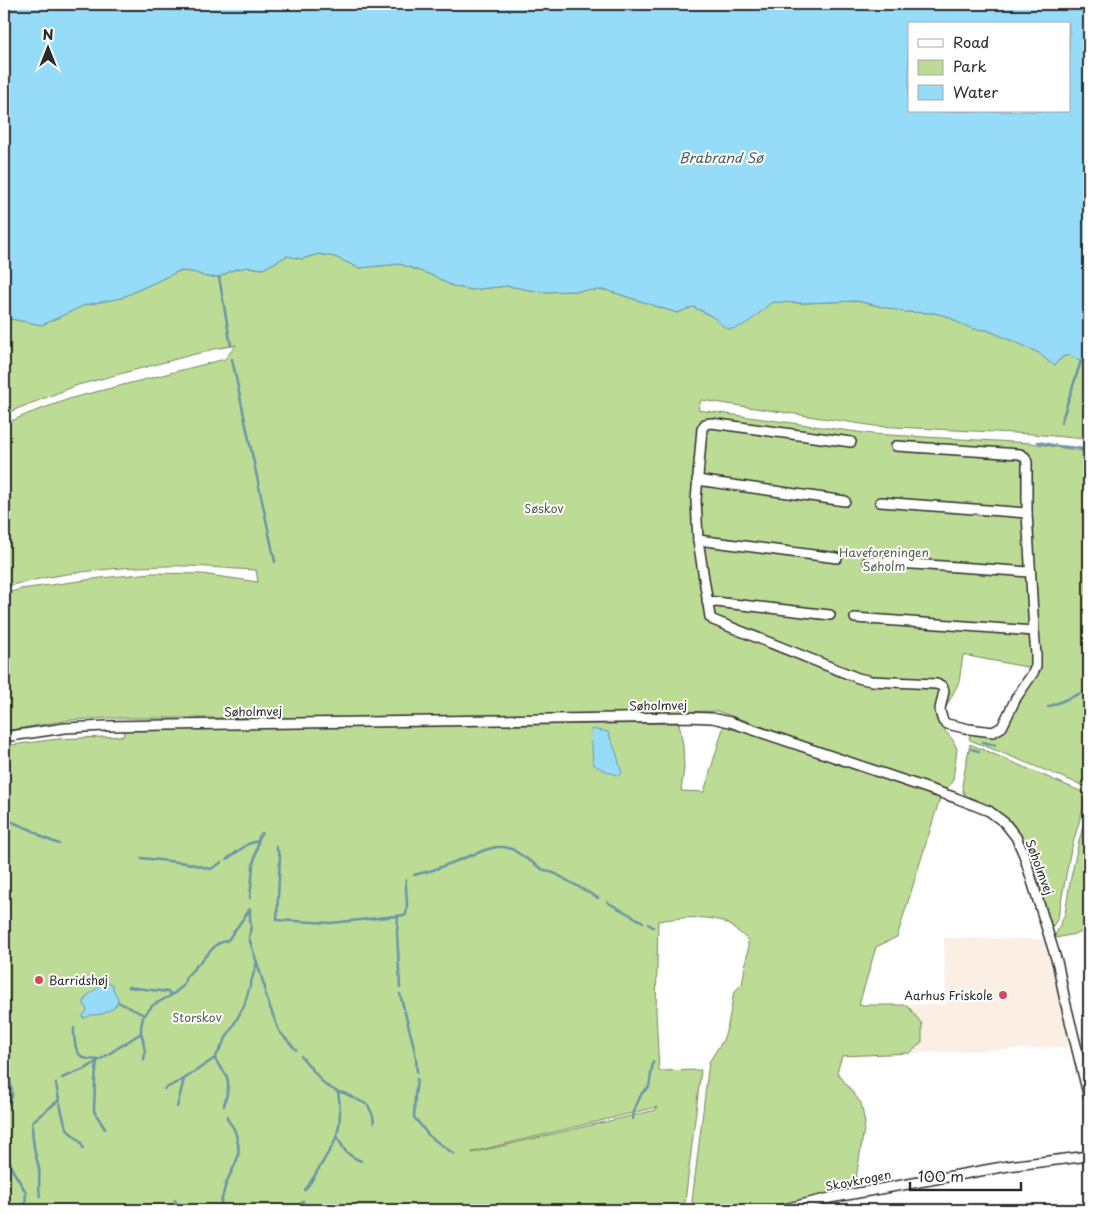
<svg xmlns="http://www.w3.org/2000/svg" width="1093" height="1214" font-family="'Playpen Sans',sans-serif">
<rect width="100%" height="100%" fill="#fff"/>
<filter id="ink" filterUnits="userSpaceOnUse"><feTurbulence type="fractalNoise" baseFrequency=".02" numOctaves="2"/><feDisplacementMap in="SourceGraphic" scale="10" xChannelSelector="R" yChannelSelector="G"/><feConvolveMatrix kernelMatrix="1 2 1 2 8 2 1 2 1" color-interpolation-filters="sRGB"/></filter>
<g filter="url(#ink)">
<path fill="#fbeee3" d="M944 938 1045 939 1057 986 1067 1032 1068 1047 842 1056 859 1006 946 1004Z"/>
<g fill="#bcdc95" stroke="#748460" fill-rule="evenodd">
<path d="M319 254 335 257 359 268 400 264 434 276 452 286 471 290 508 286 541 292 606 290 677 313 693 307 715 318 725 327 752 319 772 302 804 303 857 301 905 312 934 313 947 316 959 323 973 329 987 330 1022 345 1039 353 1049 362 1059 361 1062 357 1070 355 1089 367V441L1084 439 1033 434 875 426 701 400 698 410 872 434 1031 443 1089 452V788L970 740 969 738 971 734 990 735 1019 700 1037 669 963 655 959 682 938 723 953 740 957 749 953 780 946 790 717 711 463 718H110L70 720 4 731V594L21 589 101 578 152 573 202 574 258 582 256 570C226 569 197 565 167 566 112 567 57 573 4 587V424L30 413 72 398 225 359 236 345 214 349 78 385 4 414V310L11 319 42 325 85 305 121 298 179 271 193 272 206 277H219L233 270 247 267 263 269 287 256 302 259Z"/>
<path d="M679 723 683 745 684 769 681 791 704 792 724 725 940 798 897 937 876 947 859 1005H907L922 1024V1042L910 1053 842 1056 837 1072 861 1103 865 1123 854 1191 763 1210H695L692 1201 709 1062 723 1040 728 1025 734 992 742 984 748 950V940C740 933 731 925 722 921 703 915 677 918 658 921L656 1012 659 1071 701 1070 684 1210H4V746L58 739 124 736 123 730ZM657 1107 656 1110 472 1153V1152Z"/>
<path d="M970 744 1087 794 1070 854 1058 918 1053 926 1051 924 1024 840 1012 823 996 810 966 796 963 792 962 785Z"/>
<path d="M1089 803V931L1056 938 1055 936 1065 914 1070 882 1078 845Z"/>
</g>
<g fill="#96dcf8" stroke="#6b95a6" fill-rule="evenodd">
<path d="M4 4H1089V367L1070 355 1062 357 1055 365 1049 362 1039 353 1022 345 987 330 973 329 959 323 947 316 934 313 905 312 857 301 804 303 772 302C762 310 740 334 726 328 721 326 718 320 714 318 707 313 700 310 693 307L677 313 606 290 541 292 508 286 471 290 452 286 434 276 400 264 359 268 335 257 319 254 302 259 287 256 263 269 247 267 233 270 219 277H206L193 272 179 271 121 298 85 305 42 325 11 319 4 310ZM909 24H1069V111H909Z"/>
<path d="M591 729 608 732 616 752 622 773 620 775C610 774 601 769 593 764Z"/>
<path d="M109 983 113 985V989L118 998V1002L113 1009C107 1010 107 1013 102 1014 93 1016 94 1013 85 1018L82 1017 87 1010 84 1004 85 998 102 984Z"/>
</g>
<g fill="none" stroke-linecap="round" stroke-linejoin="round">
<g stroke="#6b95a6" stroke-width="2.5">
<path d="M219 277 231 346"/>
<path d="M232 359 275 562"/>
<path d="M1061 423 1081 361"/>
<path d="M1038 442 1057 446 1078 448 1089 451"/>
<path d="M1048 707 1086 691 1089 685"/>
<path d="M983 742 995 745"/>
<path d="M971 749 979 751"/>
<path d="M7 820 32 830 44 838 59 844"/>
<path d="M276 847 280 856 277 920 331 923 406 915C409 903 405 892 406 880"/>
<path d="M141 858 187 863 211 869 222 862"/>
<path d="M227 859 248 844 258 841"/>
<path d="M414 875 433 870 485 850 496 847H504L512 849 542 869 556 874 598 898"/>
<path d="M250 898 253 866 259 837 262 833"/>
<path d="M607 902 643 922"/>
<path d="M250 909V920L251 925 249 938 265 988V994L279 1031 296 1050"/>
<path d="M398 916 397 933 400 988"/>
<path d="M648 924 653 927"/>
<path d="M128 987 168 992 171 994"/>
<path d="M400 994 413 1043 416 1058 417 1072"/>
<path d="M118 1002 144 1015"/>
<path d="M74 1028C74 1037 74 1051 82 1057 86 1060 94 1059 99 1060"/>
<path d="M4 1051 7 1062 12 1093V1097L4 1109"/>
<path d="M301 1056 325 1085 338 1092C341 1109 341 1127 334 1143 331 1149 327 1154 324 1160 318 1170 312 1181 305 1190"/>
<path d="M144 1060 145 1053 143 1040 141 1033V1027L143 1017 153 1005 172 995 183 986 186 977 217 944 228 940 250 909"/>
<path d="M97 1062 95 1080 94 1111 105 1129"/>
<path d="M62 1078 87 1068 141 1033"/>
<path d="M417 1079 415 1096 414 1117 429 1136 454 1154"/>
<path d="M56 1084C58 1094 63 1123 68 1130 74 1138 80 1137 83 1148"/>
<path d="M164 1089 184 1079 215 1058"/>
<path d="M338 1092 344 1093 368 1105 373 1116 374 1123"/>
<path d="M224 1106C226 1096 231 1084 226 1075 223 1069 217 1065 215 1058L244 1006 257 962"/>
<path d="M177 1107 184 1079"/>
<path d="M633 1119 634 1110 642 1093 649 1087 653 1062"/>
<path d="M337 1136C344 1150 346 1155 361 1161"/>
<path d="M4 1145 13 1171 26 1192 25 1210"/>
<path d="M40 1196C38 1186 40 1177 39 1168 38 1163 38 1165 37 1160 34 1152 31 1128 33 1121L59 1100"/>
<path d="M175 1200 178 1208 181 1210"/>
<path d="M218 1210C222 1202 223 1193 226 1184 231 1170 241 1160 238 1144 237 1139 236 1133 234 1129 232 1124 227 1122 227 1116"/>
<path d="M300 1210 303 1201"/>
</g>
<g stroke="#2b2b2b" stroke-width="12">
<g id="minor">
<path d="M851 442 711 423 705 424 702 429 696 500 698 540 710 617 713 620 858 678 871 681 936 684 942 686 944 691 940 709 941 715 943 721 947 724 969 729 993 732 1002 727 1016 698 1033 673 1036 666V654L1034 631 1027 513V462L1025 457 1020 454 896 446"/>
<path d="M697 480 845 501"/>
<path d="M880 502 1027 513"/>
<path d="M698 540 837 558"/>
<path d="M868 561 1030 572"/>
<path d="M707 601 830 615"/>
<path d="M855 618 1034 631"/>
<path d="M4 737 65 728 106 726 685 717 712 718 730 722 956 798 989 811 1005 823 1016 837 1024 855 1058 965 1065 1001 1089 1098"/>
<path d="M780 1210 830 1198 1008 1166 1089 1156"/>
</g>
</g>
<use href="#minor" stroke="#fff" stroke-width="9"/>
</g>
</g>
<g fill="#d1495b" stroke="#fff" stroke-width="2">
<circle cx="39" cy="980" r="5"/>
<circle cx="1003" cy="995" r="5"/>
</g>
<g text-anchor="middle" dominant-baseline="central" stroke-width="4" stroke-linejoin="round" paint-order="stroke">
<g font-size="12" fill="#56604b" stroke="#fff">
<text x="544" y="508">Søskov</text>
<text x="884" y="552">Haveforeningen<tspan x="884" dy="14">Søholm</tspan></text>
<text x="197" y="1017">Storskov</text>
</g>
<g font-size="12" fill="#2b2b2b" stroke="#fff">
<text transform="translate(658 705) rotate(-1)">Søholmvej</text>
<text transform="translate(253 711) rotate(-1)">Søholmvej</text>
<text transform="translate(1040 867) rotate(70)">Søholmvej</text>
<text transform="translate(858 1180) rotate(-11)">Skovkrogen</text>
</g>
<g font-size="12" fill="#2b2b2b" stroke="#fff" text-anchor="start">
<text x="49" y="980">Barridshøj</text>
<text x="993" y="995" text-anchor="end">Aarhus Friskole</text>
</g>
<g font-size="14" font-style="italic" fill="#4b6068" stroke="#fff">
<text x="721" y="157">Brabrand Sø</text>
</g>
</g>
<rect width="1093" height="1214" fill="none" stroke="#fff" stroke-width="20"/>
<rect x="10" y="10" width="1073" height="1194" fill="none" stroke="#2b2b2b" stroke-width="2" filter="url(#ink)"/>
<rect x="908" y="22" width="162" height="90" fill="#ffffff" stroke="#aaaaaa"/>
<rect x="918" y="39" width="25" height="8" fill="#ffffff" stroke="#aaaaaa"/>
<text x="953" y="48" font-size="15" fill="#2b2b2b">Road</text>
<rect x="918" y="60" width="25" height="15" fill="#bcdc95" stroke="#aaaaaa"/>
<text x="953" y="72" font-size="15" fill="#2b2b2b">Park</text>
<rect x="918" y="85" width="25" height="15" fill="#96dcf8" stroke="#aaaaaa"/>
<text x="953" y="98" font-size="15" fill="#2b2b2b">Water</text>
<g transform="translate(48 48)" stroke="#ffffff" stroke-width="4" paint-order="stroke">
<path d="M0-4L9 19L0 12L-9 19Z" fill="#2b2b2b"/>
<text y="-8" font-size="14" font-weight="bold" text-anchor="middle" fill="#2b2b2b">N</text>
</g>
<path d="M910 1182v8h111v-8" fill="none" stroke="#2b2b2b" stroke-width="2.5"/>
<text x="918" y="1182" font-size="15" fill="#2b2b2b" stroke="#ffffff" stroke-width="4" paint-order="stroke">100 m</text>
</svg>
